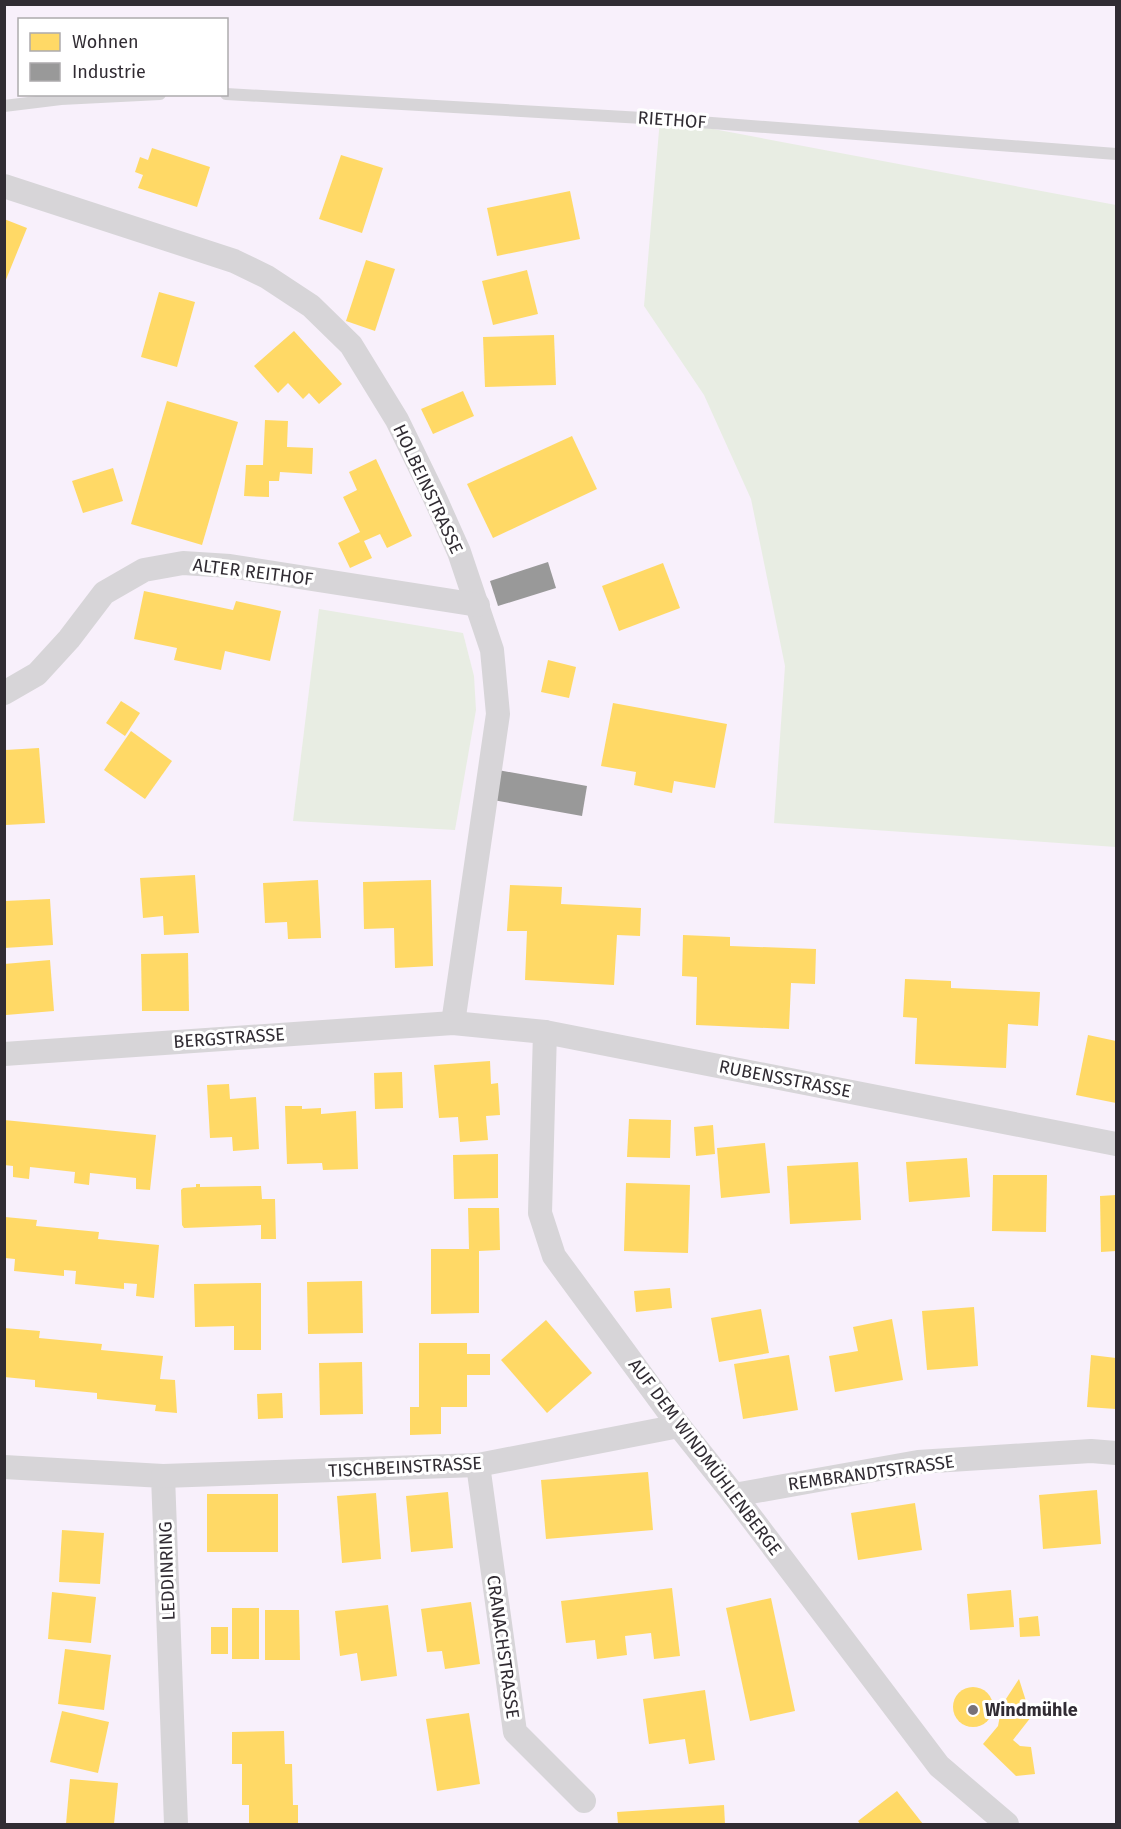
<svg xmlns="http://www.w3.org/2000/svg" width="1121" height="1829" font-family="'Fira Sans',sans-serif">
<rect width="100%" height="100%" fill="#f8f0fb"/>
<g fill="#e8ede3">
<path d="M660 119 1116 205V847L774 823 785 666 751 499 704 395 644 306Z"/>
<path d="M319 609 463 633 474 676 476 710 455 830 293 821Z"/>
</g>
<g fill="#ffd966">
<path d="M152 148 210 167 197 207 138 188 143 175 135 172 140 157 148 160Z"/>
<path d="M341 155 383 168 362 233 319 219Z"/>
<path d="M570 191 580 239 497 256 487 208Z"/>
<path d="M4 219 27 228 5 282H4Z"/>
<path d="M366 260 395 269 375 331 346 321Z"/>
<path d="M527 270 538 314 493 325 482 281Z"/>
<path d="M159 292 195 302 177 367 141 357Z"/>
<path d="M294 331 342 384 319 404 309 393 303 399 288 383 278 393 254 366Z"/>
<path d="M554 335 556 385 485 387 483 337Z"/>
<path d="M463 391 474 416 433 434 421 409Z"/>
<path d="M167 401 238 422 202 545 131 524Z"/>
<path d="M265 420 288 421 287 447 313 448 312 474 280 472 279 481H269V497L244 496 246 465H263Z"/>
<path d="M572 436 597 489 493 538 467 484Z"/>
<path d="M376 459 412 536 387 548 380 534 364 541 372 558 350 568 338 543 360 532 343 497 357 490 349 472Z"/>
<path d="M113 468 123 501 83 513 72 481Z"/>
<path d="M663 563 680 608 619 631 602 586Z"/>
<path d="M144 591 233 610 236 601 281 611 270 661 225 651 221 670 174 660 177 648 134 639Z"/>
<path d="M548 660 576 667 569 698 541 692Z"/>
<path d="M121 701 140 713 125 736 106 723Z"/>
<path d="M613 703 727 724 715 788 674 781 672 793 634 785 636 772 601 766Z"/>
<path d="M131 731 172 761 145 799 104 770Z"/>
<path d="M39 748 45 823 5 825V750Z"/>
<path d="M195 875 199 933 164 935 163 916 143 918 140 878Z"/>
<path d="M318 880 321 938 288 939 287 922 265 923 263 883Z"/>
<path d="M431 880 433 966 395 968 394 928 364 929 363 882Z"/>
<path d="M510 885 562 887 561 904 641 908 640 936 617 935 614 985 525 980 527 931H507Z"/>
<path d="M50 899 53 945 4 948V901Z"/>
<path d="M683 935 730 937V946L816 949 815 984 791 983 789 1029 696 1025 697 977 682 976Z"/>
<path d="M188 953 189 1011H142L141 954Z"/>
<path d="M50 960 54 1011 6 1015 4 964Z"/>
<path d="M905 979 951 981V988L1040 992 1038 1026 1008 1024 1006 1068 915 1064 917 1018 903 1017Z"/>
<path d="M1088 1035 1116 1041V1103L1076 1095Z"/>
<path d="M490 1061 491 1084 498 1083 500 1115 486 1116 488 1140 460 1142 458 1117 439 1118 434 1065Z"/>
<path d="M402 1072 403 1108 375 1109 374 1073Z"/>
<path d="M229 1084 230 1099 256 1097 259 1149 233 1151 232 1137 210 1138 207 1085Z"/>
<path d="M285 1106H302V1109L321 1108V1114L356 1111 358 1169 323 1170 322 1163 287 1164Z"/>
<path d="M629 1119 671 1120 670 1158 627 1157Z"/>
<path d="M4 1120 156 1135 150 1190 136 1189V1178L90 1173 89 1185 74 1183 75 1172 30 1167 29 1179 13 1177V1166L4 1165Z"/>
<path d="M713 1125 715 1154 696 1156 694 1127Z"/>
<path d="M765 1143 770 1193 721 1198 717 1148Z"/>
<path d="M498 1154V1198L454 1199 453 1155Z"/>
<path d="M967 1158 970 1197 909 1202 906 1162Z"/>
<path d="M858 1162 861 1220 790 1224 787 1166Z"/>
<path d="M993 1175H1047L1046 1232 992 1231Z"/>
<path d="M626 1183 690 1185 688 1253 624 1251Z"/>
<path d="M196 1184H200V1187L261 1186 262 1199H275L276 1239H261V1225L184 1228 182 1225 181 1190 183 1188 196 1187Z"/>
<path d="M1116 1195V1251L1101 1252 1100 1196Z"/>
<path d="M468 1208H499L500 1250 479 1251V1313L431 1314V1249H469Z"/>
<path d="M5 1217 37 1220 36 1226 99 1232 98 1239 159 1245 154 1298 136 1296 137 1284 124 1283V1289L75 1284 76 1271 64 1270V1276L14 1271 15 1259 5 1258Z"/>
<path d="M362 1281 363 1333 308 1334 307 1282Z"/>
<path d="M261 1283V1350H234V1326L195 1327 194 1284Z"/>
<path d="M670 1288 672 1308 636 1312 634 1291Z"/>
<path d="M974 1307 978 1366 927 1370 922 1311Z"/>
<path d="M761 1309 769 1353 719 1362 711 1318Z"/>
<path d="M892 1319 903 1380 835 1392 829 1356 858 1351 853 1327Z"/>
<path d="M546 1320 592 1373 547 1413 501 1360Z"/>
<path d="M4 1328 40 1331 39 1338 102 1344 101 1350 163 1356 160 1379 175 1380 177 1413 155 1411 156 1405 97 1399V1393L35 1387V1380L4 1377Z"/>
<path d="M419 1343H467V1354H490V1375H467V1407H441V1434L410 1435V1407H419Z"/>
<path d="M789 1355 798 1410 743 1419 734 1364Z"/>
<path d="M1091 1355 1116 1358V1409L1087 1407Z"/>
<path d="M362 1362 363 1414 320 1415 319 1363Z"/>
<path d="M282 1393 283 1418 258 1419 257 1394Z"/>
<path d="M648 1472 653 1530 546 1539 541 1480Z"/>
<path d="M1097 1490 1101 1544 1043 1549 1039 1495Z"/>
<path d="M448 1492 453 1548 411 1552 406 1496Z"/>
<path d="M376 1493 381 1559 342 1563 337 1496Z"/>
<rect x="207" y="1494" width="71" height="58"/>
<path d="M915 1503 922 1550 858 1560 851 1513Z"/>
<path d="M62 1530 104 1533 100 1584 59 1582Z"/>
<path d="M672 1588 680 1656 654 1659 651 1633 625 1636 627 1655 597 1659 595 1640 566 1643 561 1601Z"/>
<path d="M1011 1590 1014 1627 970 1630 967 1594Z"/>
<path d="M52 1592 96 1597 91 1643 48 1639Z"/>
<path d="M771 1598 795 1711 750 1721 726 1608Z"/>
<path d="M471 1602 480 1664 445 1669 442 1651 427 1652 421 1609Z"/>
<path d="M388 1605 397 1676 361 1681 357 1653 340 1656 335 1611Z"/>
<rect x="232" y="1608" width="27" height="51"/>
<path d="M265 1610H299L300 1660H265Z"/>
<path d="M1038 1616 1040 1636 1020 1637 1019 1618Z"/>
<rect x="211" y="1627" width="17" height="27"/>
<path d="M65 1649 111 1655 104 1710 58 1704Z"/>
<path d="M1019 1679 1031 1717 1013 1740 1020 1746 1031 1747 1035 1774 1016 1776 983 1744 998 1726 1002 1705Z"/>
<circle cx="973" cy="1707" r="20"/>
<path d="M705 1690 715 1760 689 1764 685 1739 649 1744 643 1699Z"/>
<path d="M62 1711 109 1722 98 1773 50 1762Z"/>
<path d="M469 1713 480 1784 437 1791 426 1719Z"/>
<path d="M284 1731 285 1764H292L293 1805H298V1824H249V1805H242V1764H232V1732Z"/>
<path d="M70 1779 118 1783 114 1824H66Z"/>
<path d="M897 1791 923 1824H860L858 1821Z"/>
<path d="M724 1805 725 1824H618L617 1812Z"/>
</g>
<g fill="#999">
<path d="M548 562 556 588 498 606 490 581Z"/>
<path d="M498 770 587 786 582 816 493 800Z"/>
</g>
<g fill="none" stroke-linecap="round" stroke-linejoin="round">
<g stroke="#d7d5d8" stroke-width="12">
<path d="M226 94 660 119 1116 154"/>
<path d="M4 106 61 99 160 94"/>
</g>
<g stroke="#d7d5d8" stroke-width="24">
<path d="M4 186 234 261 267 277 311 306 351 345 397 420 434 496 459 552 492 650 498 714 453 1023"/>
<path d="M4 693 37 674 69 639 104 593 144 570 183 563 230 566 478 605"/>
<path d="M545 1032 540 1213 554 1256 679 1426 734 1495 939 1766 1007 1824"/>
<path d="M4 1054 453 1023 545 1032 1116 1144"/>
<path d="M478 1465 515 1732 584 1801"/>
<path d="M4 1467 163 1476 176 1824"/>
<path d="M163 1476 478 1465 679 1426"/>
<path d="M734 1495 918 1462 1091 1451 1116 1453"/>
</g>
</g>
<circle fill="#777179" stroke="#fff" stroke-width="2" cx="973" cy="1710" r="6"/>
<g text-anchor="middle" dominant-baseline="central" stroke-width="6" stroke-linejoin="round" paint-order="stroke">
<g font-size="18" fill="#312c33" stroke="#fff">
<text transform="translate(672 120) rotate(4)">RIETHOF</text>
<text transform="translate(428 489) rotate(65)">HOLBEINSTRASSE</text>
<text transform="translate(253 572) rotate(7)">ALTER REITHOF</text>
<text transform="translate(229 1038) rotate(-4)">BERGSTRASSE</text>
<text transform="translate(785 1079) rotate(11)">RUBENSSTRASSE</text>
<text transform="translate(705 1457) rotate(53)">AUF DEM WINDMÜHLENBERGE</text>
<text transform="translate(405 1467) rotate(-3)">TISCHBEINSTRASSE</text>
<text transform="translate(871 1473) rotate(-8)">REMBRANDTSTRASSE</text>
<text transform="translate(167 1571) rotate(-92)">LEDDINRING</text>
<text transform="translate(503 1647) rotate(82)">CRANACHSTRASSE</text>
</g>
<g font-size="18" font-weight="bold" fill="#312c33" stroke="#fff" text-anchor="start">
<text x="985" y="1710">Windmühle</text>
</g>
</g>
<rect width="1121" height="1829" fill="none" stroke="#312c33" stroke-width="12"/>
<rect x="18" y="18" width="210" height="78" fill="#ffffff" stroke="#adabad" stroke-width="1.5"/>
<rect x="30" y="33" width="30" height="18" fill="#ffd966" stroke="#adabad" stroke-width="1.5"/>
<text x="72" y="48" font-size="18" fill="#312c33">Wohnen</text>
<rect x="30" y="63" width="30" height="18" fill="#999999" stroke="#adabad" stroke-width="1.5"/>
<text x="72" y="78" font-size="18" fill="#312c33">Industrie</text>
</svg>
